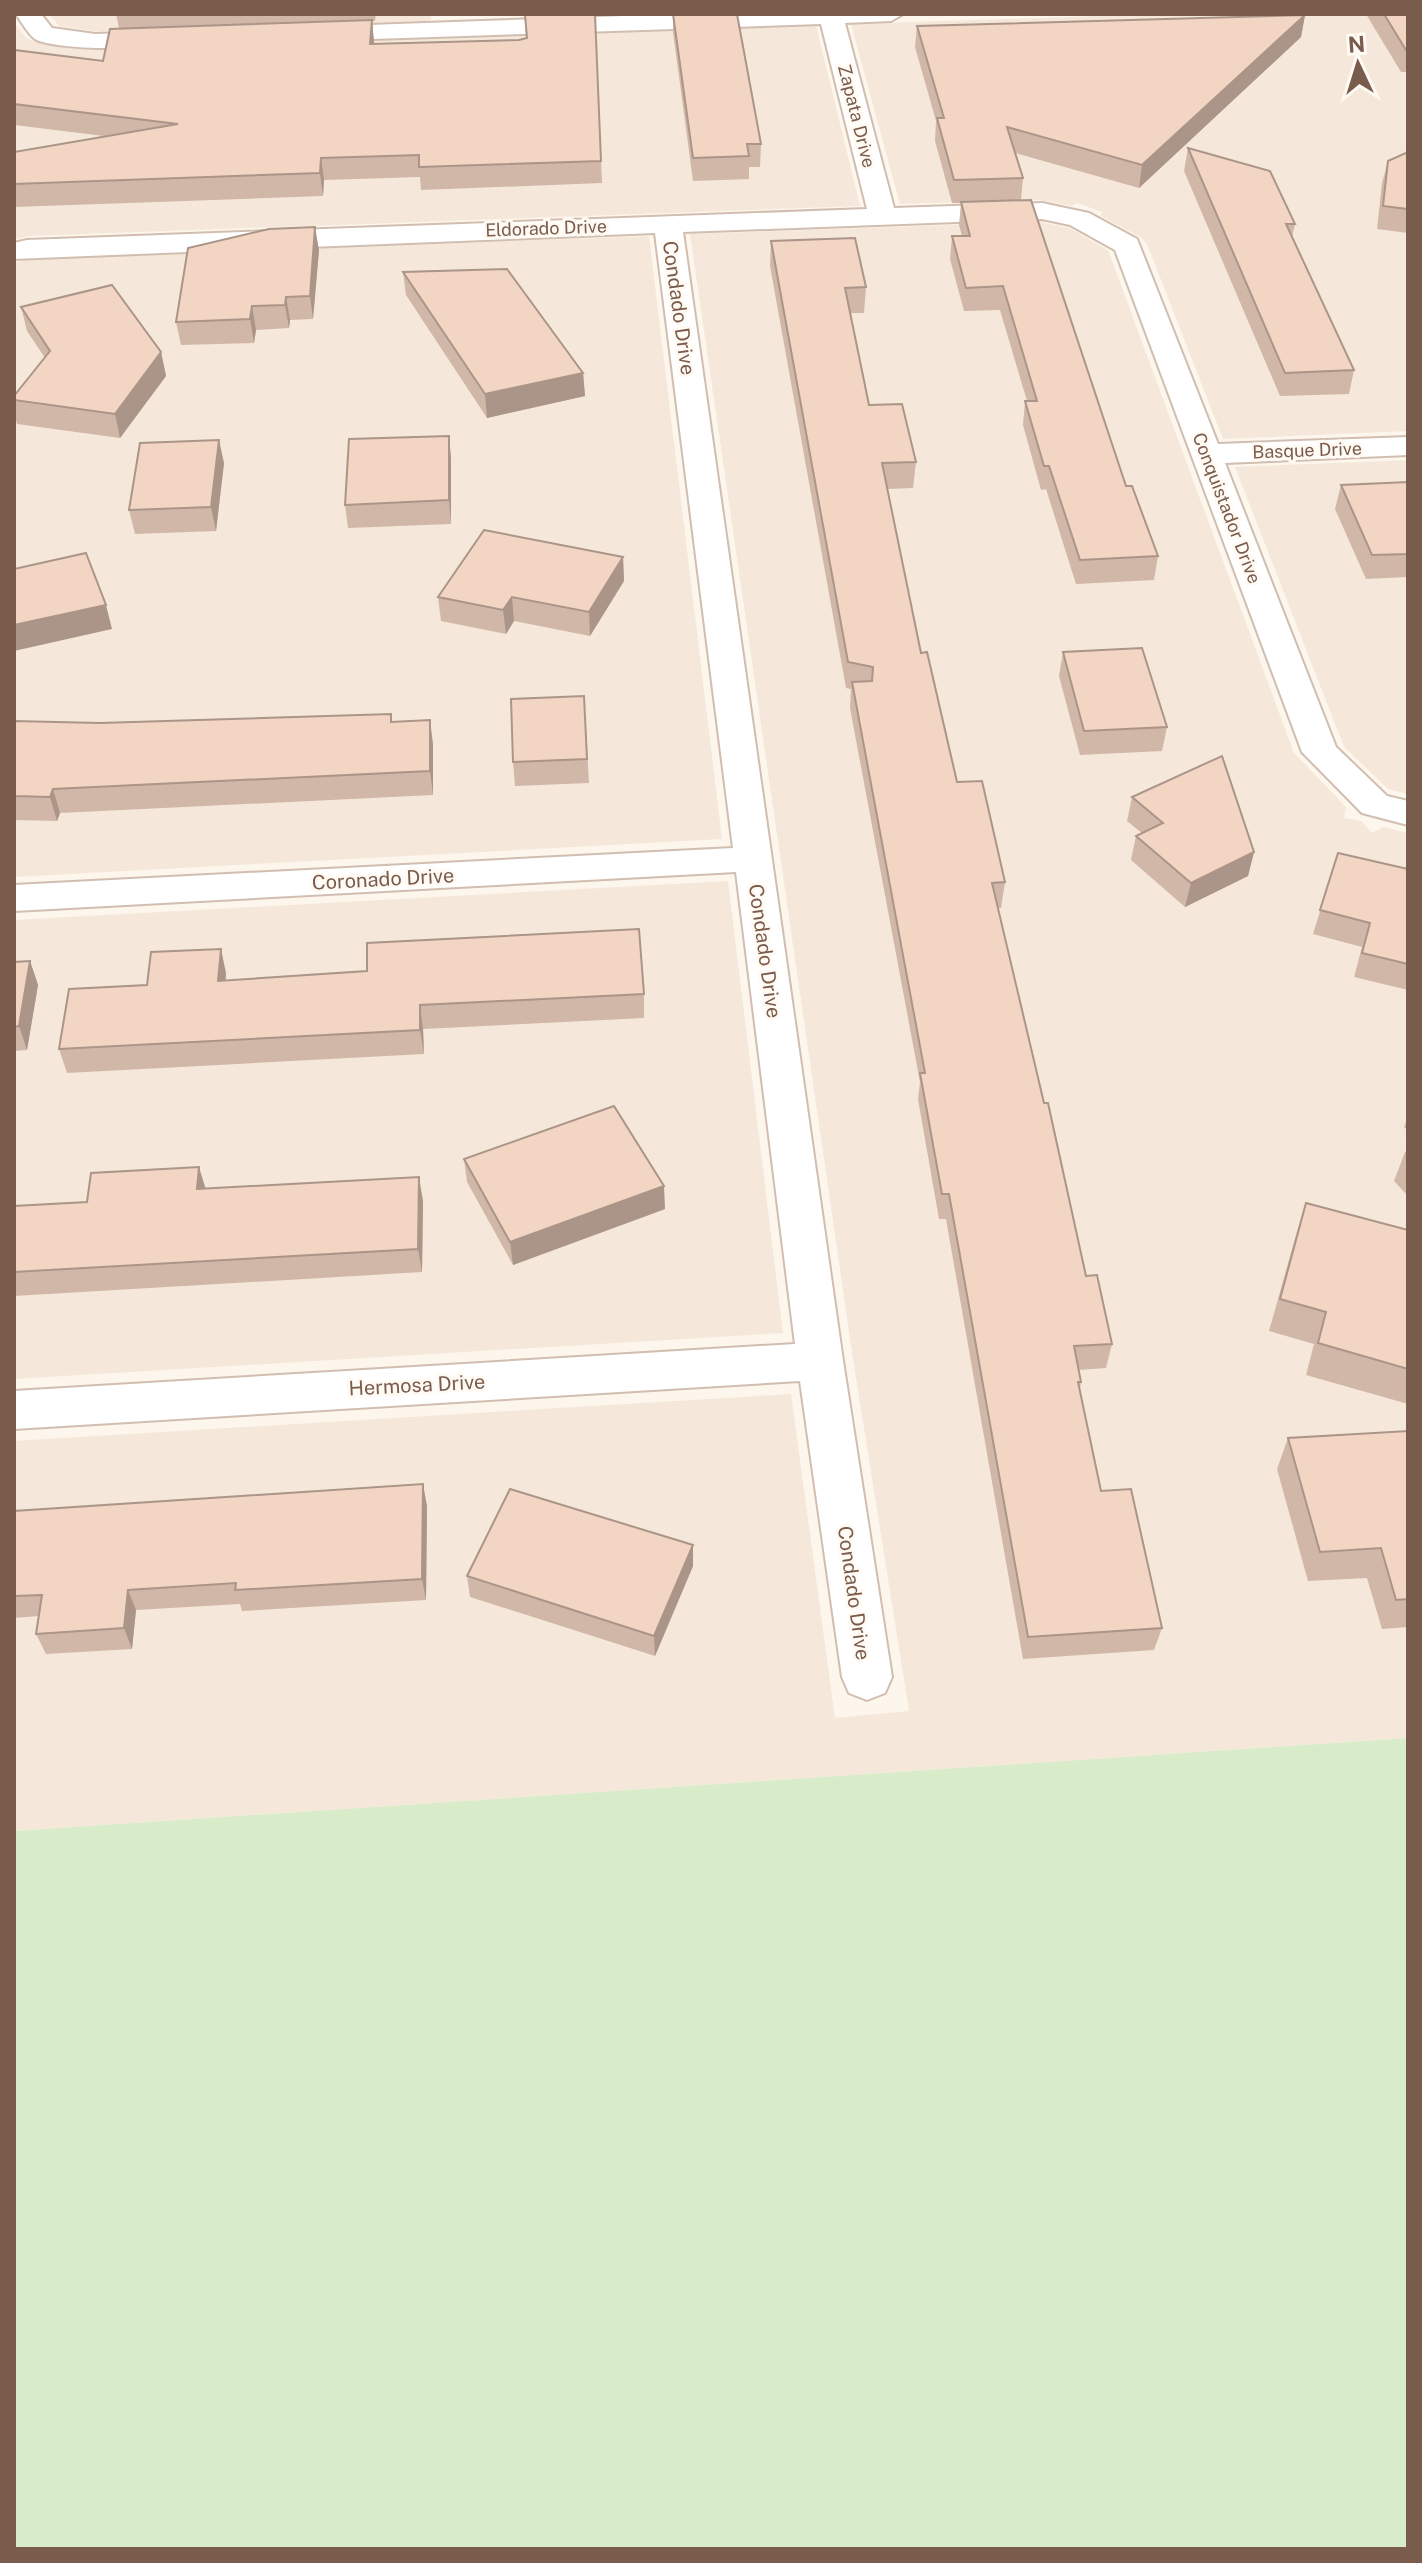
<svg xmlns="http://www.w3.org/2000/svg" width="1422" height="2563" font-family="'Public Sans',sans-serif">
<rect width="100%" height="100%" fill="#fdf6ec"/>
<g fill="#f5e8da">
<path d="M49 14H431V22L100 32 59 26Z"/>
<path d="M1160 14H1408V431L1223 439 1147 244 1140 237 1101 216 1102 212 1077 203 1071 206 1038 200 900 204 851 24Z"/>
<path d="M14 22 26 38 36 42 93 50 816 25 860 206 30 236 14 239Z"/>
<path d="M1041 222 1069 228 1108 250 1294 753 1346 807 1344 818 1361 821 1372 833 1383 827 1408 833V1738L14 1831V1441L791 1394 835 1718 909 1711 853 1359 690 234Z"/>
<path d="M649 236 722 839 14 877V263L29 259Z"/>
<path d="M1408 460V794L1388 789 1344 747 1235 467Z"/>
<path d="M728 881 783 1333 14 1379V920Z"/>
</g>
<path fill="#d8ecc9" d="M1408 1738V2549H14V1831Z"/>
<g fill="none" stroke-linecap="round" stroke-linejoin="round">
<g stroke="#d1beb0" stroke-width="4">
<g id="street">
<path d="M16 14H41L52 28 95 34 168 32 180 39C170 53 51 50 35 39 28 34 21 21 16 14Z"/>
<path d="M680 14H903L891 21 845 23 894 208 1042 203 1089 213 1137 239 1218 444 1408 437V455L1225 463 1336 747 1387 796 1408 801V825L1362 813 1302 752 1115 250 1070 225 1042 219 683 232 843 1361 892 1677 885 1693 867 1700 849 1693 842 1677 800 1381 14 1429V1391L795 1344 736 872 14 911V885L733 848 655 233 14 259V243L27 240 867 209 821 24 312 41 300 34 312 27Z"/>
</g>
</g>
<use href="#street" fill="#fff" fill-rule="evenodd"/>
</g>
<g fill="#d1b7a8">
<path d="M116 14H376L375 21H372L374 44 519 40 526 38 525 14H595L602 183 421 190 420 177 324 180 323 196 14 207V152L104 136 14 125V50L103 61 119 28Z"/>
<path d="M673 14 761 144 760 167H749V179L693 181 673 32Z"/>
<path d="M1366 14H1408V72H1401Z"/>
<path d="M1305 15 1301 37 1139 188 1015 153 1023 178 1021 200 1126 486 1158 556 1154 580 1076 584 1046 489 1041 490 1023 425 1025 401H1027L1000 310 964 311 950 259 952 236H962L959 225 961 203H952L935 141 936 121 915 47 917 26Z"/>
<path d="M1188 148 1295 224 1292 237 1354 370 1349 394 1280 396 1184 171Z"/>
<path d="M1408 152V233L1377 229 1382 183 1388 161Z"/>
<path d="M771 241 866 287 864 313H850L869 405 916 462 913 488 887 489 921 653 957 782 1005 882 1001 908H998L1086 1276 1112 1344 1106 1368 1079 1370 1081 1382 1080 1389 1101 1491 1162 1628 1154 1650 1023 1659 946 1219H939L918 1099 920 1082 850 708 851 689 846 688 770 266Z"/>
<path d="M319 250 313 319 290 320 289 328 256 330 254 343 181 345 176 322Z"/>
<path d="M403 272 583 373 585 396 487 418 406 295Z"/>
<path d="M21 307 161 352 166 376 120 438 17 424 14 412V396L45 358 27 331Z"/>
<path d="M449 436 451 459V524L348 528 345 505Z"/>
<path d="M224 463 216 531 135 534 129 510Z"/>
<path d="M1408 482V577L1366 579 1335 509 1341 485Z"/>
<path d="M623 557 624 581 590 636 514 621 506 634 441 621 438 597Z"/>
<path d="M1063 652 1167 727 1162 751 1080 755 1059 676Z"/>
<path d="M584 696 589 783 515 786 513 762Z"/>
<path d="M14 721 100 723 392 722 433 744V795L60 813 57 821 14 820Z"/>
<path d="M1132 797 1254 852 1248 876 1185 907 1131 860 1136 836 1142 833 1127 821Z"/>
<path d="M1338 853 1408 869V990L1354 977 1362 947 1313 934Z"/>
<path d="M30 961 38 985 27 1050 14 1051V962Z"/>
<path d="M226 973V980L644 994V1018L423 1029 424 1054 67 1073 59 1049 147 985Z"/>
<path d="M1408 1117V1131L1404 1127Z"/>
<path d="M1408 1151V1196L1394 1181 1405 1152Z"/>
<path d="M464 1159 665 1209 513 1265 467 1182Z"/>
<path d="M205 1189 423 1201 422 1272 14 1296V1206L87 1202Z"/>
<path d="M1306 1203 1408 1230V1404L1306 1375 1314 1344 1269 1331 1296 1235Z"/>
<path d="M1408 1431V1627L1382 1629 1367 1578 1308 1581 1277 1469 1288 1438Z"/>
<path d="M427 1506 426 1600 242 1611 240 1604 136 1610 132 1649 46 1654 36 1634 39 1616 14 1618V1511Z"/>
<path d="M693 1545V1566L655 1656 470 1597 467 1576Z"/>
</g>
<g fill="#aa9588">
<path d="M1305 15 1301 37 1139 188 1142 165Z"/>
<path d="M372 20 374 42 373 66 370 44Z"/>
<path d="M321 158 324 180 323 196 320 173Z"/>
<path d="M315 227 319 250 313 319 310 296Z"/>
<path d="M286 297 290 320 289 328 285 305Z"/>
<path d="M252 306 256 330 254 343 250 319Z"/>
<path d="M161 352 166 376 120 438 115 414Z"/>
<path d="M583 373 585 396 487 418 485 394Z"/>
<path d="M449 436 451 459V524L449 500Z"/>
<path d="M219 440 224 463 216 531 211 507Z"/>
<path d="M623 557 624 581 590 636 589 612Z"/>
<path d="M512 597 514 621 506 634 503 610Z"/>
<path d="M106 605 112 629 14 651V625Z"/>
<path d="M430 720 433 744V795L430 771Z"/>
<path d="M53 789 60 813 57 821 50 797Z"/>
<path d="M1254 852 1248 876 1185 907 1191 883Z"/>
<path d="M221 949 226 973 223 1004 218 981Z"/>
<path d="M30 961 38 985 27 1050 19 1026Z"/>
<path d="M420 1005 423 1029 424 1054 420 1030Z"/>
<path d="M199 1167 206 1190 197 1189Z"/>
<path d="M419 1177 423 1201 422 1272 418 1249Z"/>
<path d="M664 1186 665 1209 513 1265 510 1242Z"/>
<path d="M423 1484 427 1506 426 1600 422 1579Z"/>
<path d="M693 1545V1566L655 1656 654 1636Z"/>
<path d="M128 1590 136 1610 132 1649 124 1628Z"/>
</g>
<g fill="#f3d5c3" stroke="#aa9588" stroke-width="2">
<path d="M557 14H595L601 161 419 167V155L321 158 320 173 14 184V152L178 124 14 104V50L103 61 110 29 372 20 370 44 519 40 527 38 525 15Z"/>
<path d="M673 14H737L761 144H747L749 156 693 158Z"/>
<path d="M1384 14H1408V50H1406Z"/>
<path d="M1305 15 1142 165 1007 127 1023 178 954 180 937 118H944L917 26Z"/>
<path d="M1188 148 1270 171 1295 224H1286L1354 370 1285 373Z"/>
<path d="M1408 152V209L1383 206 1388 161Z"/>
<path d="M1031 200 1126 486H1132L1158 556 1080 560 1049 466H1044L1025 401H1037L1003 286 966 288 952 236H970L961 202Z"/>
<path d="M315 227 310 296 286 297 285 305 252 306 250 319 176 322 188 248 269 229Z"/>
<path d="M855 238 866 287 845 288 869 405 902 404 916 462 882 463 921 653 927 652 957 782 982 781 1005 882 992 883 1044 1103H1048L1086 1276 1097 1275 1112 1344 1074 1346 1081 1382H1078L1101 1491 1131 1489 1162 1628 1028 1637 949 1194H942L920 1073H925L852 682 872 681 873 667 848 662 771 241Z"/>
<path d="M507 269 583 373 485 394 403 272Z"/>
<path d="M112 285 161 352 115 414 14 400V396L50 351 21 307Z"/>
<path d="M449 436V500L345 505 349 439Z"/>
<path d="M219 440 211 507 129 510 140 443Z"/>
<path d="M1408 482V554L1372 555 1341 485Z"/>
<path d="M484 530 623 557 589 612 512 597 503 610 438 597Z"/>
<path d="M86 553 106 605 14 625V569Z"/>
<path d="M1142 648 1167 727 1084 731 1063 652Z"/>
<path d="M584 696 587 759 513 762 511 699Z"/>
<path d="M391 714V722L430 720V771L53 789 50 797 14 796V721L100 723Z"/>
<path d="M1222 756 1254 852 1191 883 1136 836 1163 823 1132 797Z"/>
<path d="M1338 853 1408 869V964L1362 953 1370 923 1320 910Z"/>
<path d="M639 929 644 994 420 1005V1030L59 1049 69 989 147 985 151 952 221 949 218 981 367 971V943Z"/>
<path d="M30 961 19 1026 14 1027V962Z"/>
<path d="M614 1106 664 1186 510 1242 464 1159Z"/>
<path d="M199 1167 197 1189 419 1177 418 1249 14 1272V1206L87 1202 91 1173Z"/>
<path d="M1306 1203 1408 1230V1369L1318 1343 1326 1312 1280 1299Z"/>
<path d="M1408 1431V1599L1396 1600 1381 1548 1320 1552 1288 1438Z"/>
<path d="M423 1484 422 1579 235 1590 236 1583 128 1590 124 1628 36 1634 42 1595 14 1596V1511Z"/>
<path d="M510 1489 693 1545 654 1636 467 1576Z"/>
</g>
<g text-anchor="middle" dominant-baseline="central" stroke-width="6" stroke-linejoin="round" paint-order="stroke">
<g font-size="18" fill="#7a5c4d" stroke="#fffaf3">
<text transform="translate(857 116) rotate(76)">Zapata Drive</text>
<text transform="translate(546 228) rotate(-2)">Eldorado Drive</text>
<text transform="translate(1307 450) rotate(-2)">Basque Drive</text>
<text transform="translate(1227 508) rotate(69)">Conquistador Drive</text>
</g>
<g font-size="20" fill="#7a5c4d" stroke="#fffaf3">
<text transform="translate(679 308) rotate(82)">Condado Drive</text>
<text transform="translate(383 879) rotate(-3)">Coronado Drive</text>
<text transform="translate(765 951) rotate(82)">Condado Drive</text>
<text transform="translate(417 1385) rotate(-3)">Hermosa Drive</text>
<text transform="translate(854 1593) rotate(82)">Condado Drive</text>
</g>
</g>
<rect width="1422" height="2563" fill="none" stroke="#7a5c4d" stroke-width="32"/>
<g transform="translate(1358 64) rotate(356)" stroke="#fffaf3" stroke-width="6" paint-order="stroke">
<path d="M0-6L14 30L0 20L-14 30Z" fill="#7a5c4d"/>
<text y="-12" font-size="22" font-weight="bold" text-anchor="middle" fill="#7a5c4d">N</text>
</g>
</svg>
